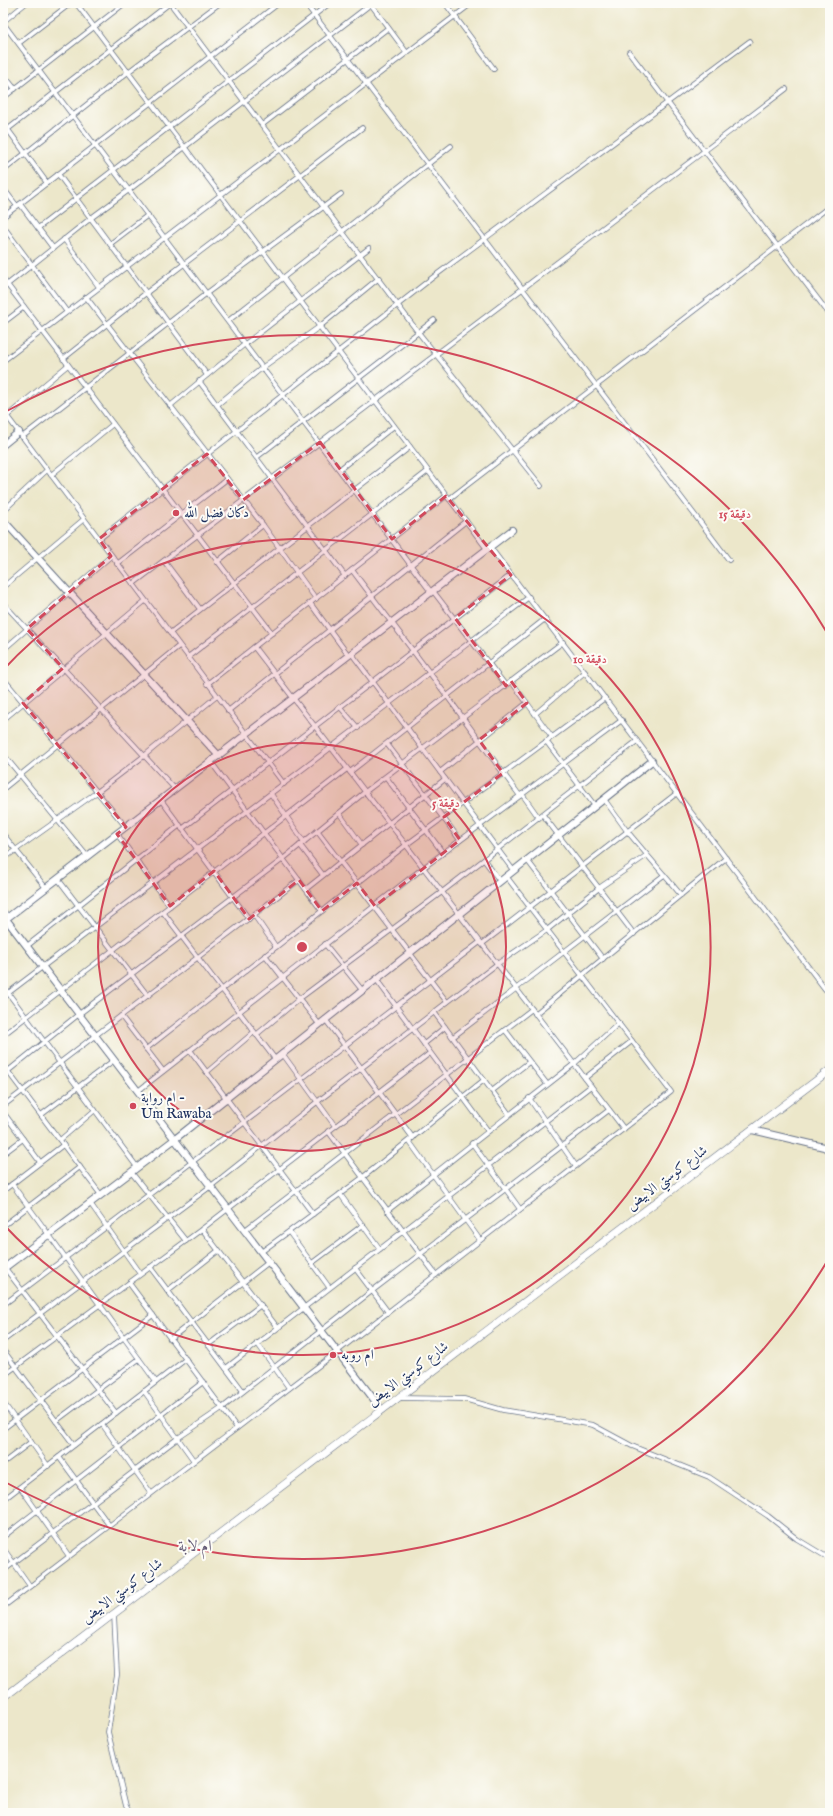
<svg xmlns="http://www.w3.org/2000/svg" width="833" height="1816" font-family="'IM FELL English',Amiri,serif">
<rect width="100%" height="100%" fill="#fdfcf7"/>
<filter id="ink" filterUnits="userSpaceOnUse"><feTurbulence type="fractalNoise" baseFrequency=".025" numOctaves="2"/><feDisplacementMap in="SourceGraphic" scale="8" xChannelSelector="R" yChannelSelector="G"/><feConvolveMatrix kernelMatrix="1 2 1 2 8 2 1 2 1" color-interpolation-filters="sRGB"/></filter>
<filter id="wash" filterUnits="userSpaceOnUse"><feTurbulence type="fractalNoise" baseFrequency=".012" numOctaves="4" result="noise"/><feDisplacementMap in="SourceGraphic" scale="16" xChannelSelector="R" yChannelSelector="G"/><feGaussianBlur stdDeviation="0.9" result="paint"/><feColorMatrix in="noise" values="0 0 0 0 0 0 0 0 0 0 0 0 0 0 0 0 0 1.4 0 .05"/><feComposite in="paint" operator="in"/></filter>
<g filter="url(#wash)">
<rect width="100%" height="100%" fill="#ece7ca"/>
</g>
<g filter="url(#ink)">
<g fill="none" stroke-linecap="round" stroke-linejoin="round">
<g stroke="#646f84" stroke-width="5.5">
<g id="street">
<path d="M76 3 487 549"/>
<path d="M170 3 418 332 541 486"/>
<path d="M305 3 729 560"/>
<path d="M370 3 407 53"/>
<path d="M445 3 494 69"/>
<path d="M3 22 26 3"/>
<path d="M3 23 431 592"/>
<path d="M19 43 71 3"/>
<path d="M629 52 830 315"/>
<path d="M3 74 15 89"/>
<path d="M3 98 125 3"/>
<path d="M3 123 47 183"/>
<path d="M262 125 388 28"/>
<path d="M3 133 170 3"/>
<path d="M3 171 128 72 220 3"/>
<path d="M58 174 207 375"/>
<path d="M3 188 17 206"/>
<path d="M20 204 53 248"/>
<path d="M3 217 279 3"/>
<path d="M3 226 67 312"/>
<path d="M38 228 330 3"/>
<path d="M64 239 99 287"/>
<path d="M110 244 148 215"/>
<path d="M3 279 272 633"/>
<path d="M3 288 91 218 129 190 371 4"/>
<path d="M86 297 263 525 316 599"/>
<path d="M228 321 451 146"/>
<path d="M3 323 24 307"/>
<path d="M63 359 146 293 362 128"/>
<path d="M3 361 472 3"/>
<path d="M199 381 345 576"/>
<path d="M217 405 263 367 319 327 379 278"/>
<path d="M170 406 245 344 369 248"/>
<path d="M3 411 284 784"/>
<path d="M7 416 68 365"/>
<path d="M22 437 207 293 341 194"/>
<path d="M257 457 434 320"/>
<path d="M340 469 394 426"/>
<path d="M51 475 113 424"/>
<path d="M449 499 830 206"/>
<path d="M3 511 47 470"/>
<path d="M99 539 432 278 750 41"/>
<path d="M490 547 825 989"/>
<path d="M164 561 200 609"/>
<path d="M217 562 263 525"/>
<path d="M117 564 227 479"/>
<path d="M352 570 447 696 520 796"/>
<path d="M133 584 786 89"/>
<path d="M3 587 84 519"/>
<path d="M433 591 506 686"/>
<path d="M3 603 175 789"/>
<path d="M310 603 349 656"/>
<path d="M170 633 410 447"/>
<path d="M254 647 624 1129"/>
<path d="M3 650 111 556"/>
<path d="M352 654 513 870"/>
<path d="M188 657 428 471"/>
<path d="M3 678 126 827"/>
<path d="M511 681 552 737"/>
<path d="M207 684 446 496"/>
<path d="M340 707 358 728"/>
<path d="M228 711 466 521"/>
<path d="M535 714 585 672"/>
<path d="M3 720 145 601"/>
<path d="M546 741 595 806"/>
<path d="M387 744 460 840"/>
<path d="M3 754 87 856"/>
<path d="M211 762 322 911"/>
<path d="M350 772 545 619"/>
<path d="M440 772 527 703"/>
<path d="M386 777 443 853"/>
<path d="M3 789 179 646"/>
<path d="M271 794 304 842"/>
<path d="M522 794 539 818"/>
<path d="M604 799 627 831 681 895"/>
<path d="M161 800 249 919"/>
<path d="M339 813 362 845"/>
<path d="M543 815 634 934"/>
<path d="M182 829 511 575"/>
<path d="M317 831 447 1002"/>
<path d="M3 834 46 888"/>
<path d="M117 834 170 906"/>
<path d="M300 845 323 875"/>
<path d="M3 859 97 792 144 756 217 696"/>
<path d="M484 860 500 881"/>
<path d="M527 860 603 959"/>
<path d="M58 879 148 996"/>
<path d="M306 889 445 779"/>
<path d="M3 910 8 917"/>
<path d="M163 912 275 1059"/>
<path d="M254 915 276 947"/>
<path d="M325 944 362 990"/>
<path d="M482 944 677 793"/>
<path d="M27 946 180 825"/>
<path d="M265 955 319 1024"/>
<path d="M376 979 488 1131"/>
<path d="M3 986 137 1167"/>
<path d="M3 997 529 597"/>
<path d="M434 1012 509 1114"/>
<path d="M535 1014 726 858"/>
<path d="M121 1016 163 1071"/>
<path d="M325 1019 413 1138"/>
<path d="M505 1030 547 1084"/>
<path d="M3 1035 347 769"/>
<path d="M256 1035 299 999 442 892 637 741"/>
<path d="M453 1037 664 875"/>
<path d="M424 1044 445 1027"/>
<path d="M146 1049 406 845 605 698"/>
<path d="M190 1050 313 1214"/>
<path d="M282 1053 335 1126"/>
<path d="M3 1065 101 1195"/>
<path d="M8 1071 79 1014 283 859 365 792 563 642"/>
<path d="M207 1072 254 1032"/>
<path d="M585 1078 632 1041"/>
<path d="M138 1091 423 868 622 720"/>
<path d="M492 1091 529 1062"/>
<path d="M529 1098 576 1166"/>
<path d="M3 1106 299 880"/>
<path d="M3 1112 40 1162"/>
<path d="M41 1115 114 1060"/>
<path d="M328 1131 436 1275"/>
<path d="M60 1140 95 1110"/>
<path d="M409 1141 480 1240"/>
<path d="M472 1143 520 1209"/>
<path d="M3 1154 23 1139"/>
<path d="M131 1172 186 1241"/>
<path d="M12 1184 156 1382"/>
<path d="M3 1191 63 1145"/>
<path d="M340 1194 380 1249"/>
<path d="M90 1203 140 1274"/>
<path d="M387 1211 574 1064 619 1023"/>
<path d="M3 1226 80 1167"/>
<path d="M202 1229 277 1327"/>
<path d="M245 1230 532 1009"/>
<path d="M289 1232 329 1287"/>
<path d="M261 1252 362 1178 484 1080"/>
<path d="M312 1263 363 1225"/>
<path d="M150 1267 243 1391"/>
<path d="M5 1268 116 1413"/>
<path d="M355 1268 388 1312"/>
<path d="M129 1283 237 1428"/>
<path d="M167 1291 219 1250"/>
<path d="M3 1305 245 1122 480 942"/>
<path d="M170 1339 269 1262"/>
<path d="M3 1341 211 1186 317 1102 497 964 547 930 599 888 647 855"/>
<path d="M257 1343 289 1388"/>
<path d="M208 1345 261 1305"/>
<path d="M3 1350 74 1445"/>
<path d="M226 1368 591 1086"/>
<path d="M3 1376 202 1229 430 1053"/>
<path d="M144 1391 194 1461"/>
<path d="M399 1398 464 1399 503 1410 593 1425 632 1446 709 1477 768 1516 797 1539 830 1559"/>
<path d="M3 1402 48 1466"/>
<path d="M56 1421 139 1359"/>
<path d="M102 1424 151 1493"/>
<path d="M3 1429 153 1315"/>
<path d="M59 1457 109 1525"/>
<path d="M3 1463 31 1442"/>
<path d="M20 1487 69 1556"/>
<path d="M3 1500 186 1359"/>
<path d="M3 1537 203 1382"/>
<path d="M3 1548 30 1586"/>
<path d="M3 1571 178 1438 222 1408 372 1291 609 1110"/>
<path d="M3 1607 338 1351 671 1092 506 876"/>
<path d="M114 1614 117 1675 108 1732 126 1806 130 1813"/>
</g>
</g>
<g stroke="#646f84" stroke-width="8">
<g id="secondary">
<path d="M3 445 19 432"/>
<path d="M3 520 219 756"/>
<path d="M6 919 382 1410"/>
<path d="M3 921 512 530"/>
<path d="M752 1130 824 1147 830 1151"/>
<path d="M3 1269 175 1139 652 761"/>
</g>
</g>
<g stroke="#646f84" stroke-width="8">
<path id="highway" d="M3 1698 830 1070"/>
</g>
<use href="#street" stroke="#fff" stroke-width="4"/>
<use href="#secondary" stroke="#fff" stroke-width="6"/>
<use href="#highway" stroke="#fff" stroke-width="7"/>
</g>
</g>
<path fill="#d1495b" fill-opacity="0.2" stroke="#d1495b" stroke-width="3" stroke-dasharray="8 5" stroke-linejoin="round" d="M320 442 392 539 446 496 511 575 455 618 506 686 511 681 527 703 479 740 503 773 444 817 460 840 375 906 357 883 322 911 299 880 249 919 214 871 170 906 117 834 126 827 23 703 63 668 27 629 111 556 99 539 207 454 243 500Z"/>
<circle cx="302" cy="947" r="204" fill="#d1495b" fill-opacity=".12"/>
<g fill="none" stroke="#d1495b" stroke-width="2">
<circle cx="302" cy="947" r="204"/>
<path d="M4 669A408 408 0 1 1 4 1225"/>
<path d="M829 1258A612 612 0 0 1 5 1482M5 412A612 612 0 0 1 829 636"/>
</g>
<g fill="#d1495b" stroke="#fdfcf7" stroke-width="1.5">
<circle cx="176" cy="513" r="4"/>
<circle cx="133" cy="1106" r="4"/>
<circle cx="333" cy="1355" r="4"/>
</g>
<g text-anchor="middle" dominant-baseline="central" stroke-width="4" stroke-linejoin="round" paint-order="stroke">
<g font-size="14" fill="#1b2f5e" stroke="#fdfcf7" text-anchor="start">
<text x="184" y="513">دكان فضل الله</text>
<text x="141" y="1098">ام روابة -<tspan x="141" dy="16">Um Rawaba</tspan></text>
<text x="341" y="1355">ام روبه</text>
</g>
<g font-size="14" fill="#1b2f5e" stroke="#fdfcf7">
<text transform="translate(667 1178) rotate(-37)">شارع كوستي الابيض</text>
<text transform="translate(408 1374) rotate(-37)">شارع كوستي الابيض</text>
<text transform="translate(122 1591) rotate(-37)">شارع كوستي الابيض</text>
</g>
<g font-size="16" fill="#645b76" stroke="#fdfcf7">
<text x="195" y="1547">ام لابة</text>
</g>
</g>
<circle cx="302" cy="947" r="6" fill="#d1495b" stroke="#fdfcf7" stroke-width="2"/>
<g font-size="12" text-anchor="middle" font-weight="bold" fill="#d1495b" stroke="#fdfcf7" stroke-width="4" stroke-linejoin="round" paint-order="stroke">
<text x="735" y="518">15 دقيقة</text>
<text x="590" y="663">10 دقيقة</text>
<text x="446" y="807">5 دقيقة</text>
</g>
<rect width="833" height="1816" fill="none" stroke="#fdfcf7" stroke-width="16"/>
</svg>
